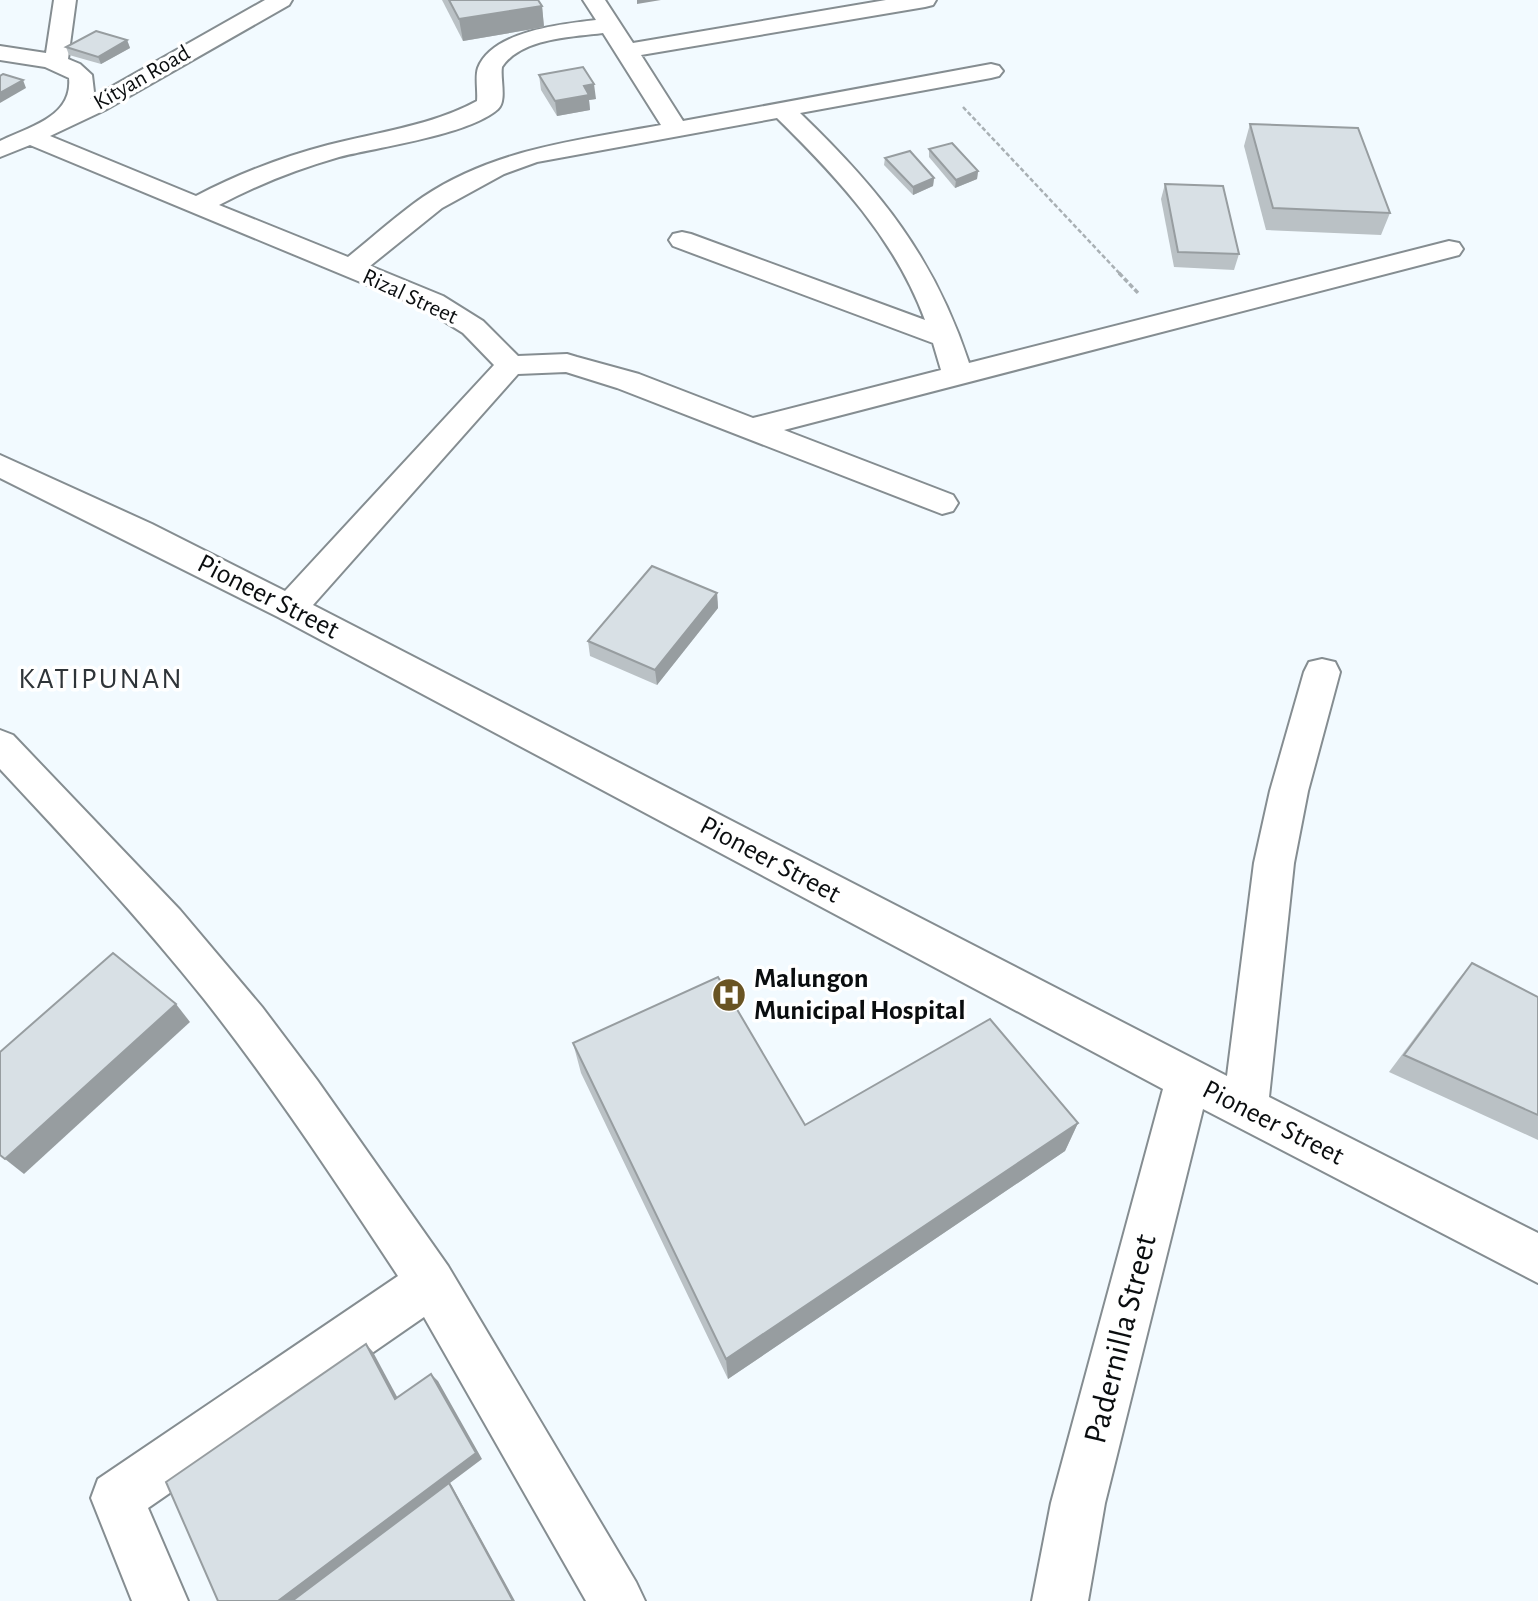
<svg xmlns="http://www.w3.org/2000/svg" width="1538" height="1601" font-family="'Alegreya Sans',sans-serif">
<rect width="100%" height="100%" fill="#f2faff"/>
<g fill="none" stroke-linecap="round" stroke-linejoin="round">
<g stroke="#858d91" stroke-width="4">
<g id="minor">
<path d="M54 0H76L68 59 80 64 92 75 94 92 90 99 265 0H292L289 5 105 110 50 136 196 196C238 174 282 157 328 145 378 132 431 126 477 101 478 90 475 77 478 68 492 31 562 24 596 20L583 0H605L633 43 886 0H936L933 5 925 7 641 55 683 121 991 64 999 66 1003 71 999 76 991 78 800 113C880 190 934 257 969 363L1449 241 1459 243 1463 249 1459 255 784 430 953 495 958 503 953 511 942 514 617 388 566 372 518 374 313 605 1227 1076 1254 863 1270 791 1304 672 1309 662 1322 659 1335 662 1340 672 1308 791 1294 863 1269 1097 1538 1233V1283L1203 1109 1105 1503 1088 1601H1032L1051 1503 1163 1089 278 617 0 478V455L152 524 285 591 494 365 463 333 423 308 30 145 0 157V141C29 127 73 117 69 78L45 67 0 60V46L46 53ZM603 33 661 125C579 140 494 149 423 197 397 215 373 237 348 257L219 205C257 185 297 169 339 157 378 147 469 135 498 109 507 101 500 78 502 67 521 38 572 37 603 33ZM777 118C838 178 895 239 925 320L691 234 682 232 673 234 669 240 673 246 933 343 941 370 753 418 639 374 577 357 567 354 518 356 483 321 443 296 370 266 442 208 504 174 537 162Z"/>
<path d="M0 730 13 735 180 910 262 1007 317 1080 448 1266 636 1582 645 1601H586L424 1317 148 1508 188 1601H132L91 1498 98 1479 398 1276C336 1182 274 1088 204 999 140 919 70 844 0 769Z"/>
</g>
</g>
<path stroke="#a9b0b4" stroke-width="2.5" stroke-dasharray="4.5 2.5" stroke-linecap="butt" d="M963 107 1121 275"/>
<path stroke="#a9b0b4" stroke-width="3.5" stroke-dasharray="5 2.5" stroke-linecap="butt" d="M1119 273 1139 294"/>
<use href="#minor" fill="#fff" fill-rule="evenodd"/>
</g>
<g fill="#bac1c5">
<path d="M442 0H538L542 6 544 27 463 41Z"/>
<path d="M127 40 130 48 101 64 69 55 66 47Z"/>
<path d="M539 75 596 99 589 100 590 110 557 116 541 90Z"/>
<path d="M1250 124 1390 213 1381 235 1266 230 1244 146Z"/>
<path d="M929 149 978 171 977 179 955 188 929 157Z"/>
<path d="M885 158 934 178 933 186 913 195 884 165Z"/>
<path d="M1165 184 1239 254 1234 270 1174 267 1161 199Z"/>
<path d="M717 593 718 608 657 685 590 656 588 641Z"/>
<path d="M1472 963 1538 997V1140L1389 1072 1457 981Z"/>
<path d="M573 1043 805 1125 1078 1123 1065 1151 728 1379 581 1073Z"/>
</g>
<g fill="#979da0">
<path d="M637 0H661L637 4Z"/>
<path d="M542 6 544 27 463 41 459 19Z"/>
<path d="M127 40 130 48 101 64 98 57Z"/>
<path d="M23 80 26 88 0 103V93Z"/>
<path d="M594 84 596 99 589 100 590 110 557 116 555 101 584 86Z"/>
<path d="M978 171 977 179 955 188 956 180Z"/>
<path d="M934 178 933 186 913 195V187Z"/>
<path d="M717 593 718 608 657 685 655 670Z"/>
<path d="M176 1004 190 1022 24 1174 5 1159Z"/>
<path d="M1078 1123 1065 1151 728 1379 726 1359Z"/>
<path d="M366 1344 373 1352 402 1406 395 1399Z"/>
<path d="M431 1374 438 1381 482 1459 450 1483 452 1486 515 1601H278Z"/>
</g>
<g fill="#d8e0e5" stroke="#979da0" stroke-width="2">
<path d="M449 0H538L542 6 459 19Z"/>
<path d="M96 31 127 40 98 57 66 47Z"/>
<path d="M583 67 594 84 584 86 589 95 555 101 539 75Z"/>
<path d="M3 74 23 80 0 93V76Z"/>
<path d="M1250 124 1358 128 1390 213 1273 208Z"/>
<path d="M952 143 978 171 956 180 929 149Z"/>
<path d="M910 151 934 178 913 187 885 158Z"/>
<path d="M1165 184 1223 186 1239 254 1178 252Z"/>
<path d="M652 566 717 593 655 670 588 641Z"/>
<path d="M113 953 176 1004 5 1159 0 1155V1052Z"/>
<path d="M1472 963 1538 997V1115L1404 1055Z"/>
<path d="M718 977 805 1125 990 1019 1078 1123 726 1359 573 1043Z"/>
<path d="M366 1344 395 1399 431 1374 476 1453 278 1601H218L166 1482Z"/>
<path d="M449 1483 513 1601H292Z"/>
</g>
<defs>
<g id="hospital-disc" transform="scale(1.75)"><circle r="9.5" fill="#695423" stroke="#fff"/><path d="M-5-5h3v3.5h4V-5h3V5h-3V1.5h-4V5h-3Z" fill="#fff"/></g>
</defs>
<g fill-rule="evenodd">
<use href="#hospital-disc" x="729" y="995"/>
</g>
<g text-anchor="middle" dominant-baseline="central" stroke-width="7" stroke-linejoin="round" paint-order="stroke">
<g font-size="23" fill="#0a0d0f" stroke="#fff">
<text transform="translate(142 78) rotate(-30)">Kityan Road</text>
<text transform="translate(410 297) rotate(25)">Rizal Street</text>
</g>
<g font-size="28" fill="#0a0d0f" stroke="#fff">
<text transform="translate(268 597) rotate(27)">Pioneer Street</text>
<text transform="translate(770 860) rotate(28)">Pioneer Street</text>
<text transform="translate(1273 1123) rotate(27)">Pioneer Street</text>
</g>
<g font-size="28" font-weight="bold" fill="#0a0d0f" stroke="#fff" text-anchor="start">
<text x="754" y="979">Malungon<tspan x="754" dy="32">Municipal Hospital</tspan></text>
</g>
<g font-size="30" letter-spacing="2" fill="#2e3438" stroke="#fff">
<text x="101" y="679">KATIPUNAN</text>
</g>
<g font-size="33" fill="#0a0d0f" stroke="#fff">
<text transform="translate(1121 1339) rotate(-76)">Padernilla Street</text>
</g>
</g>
</svg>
